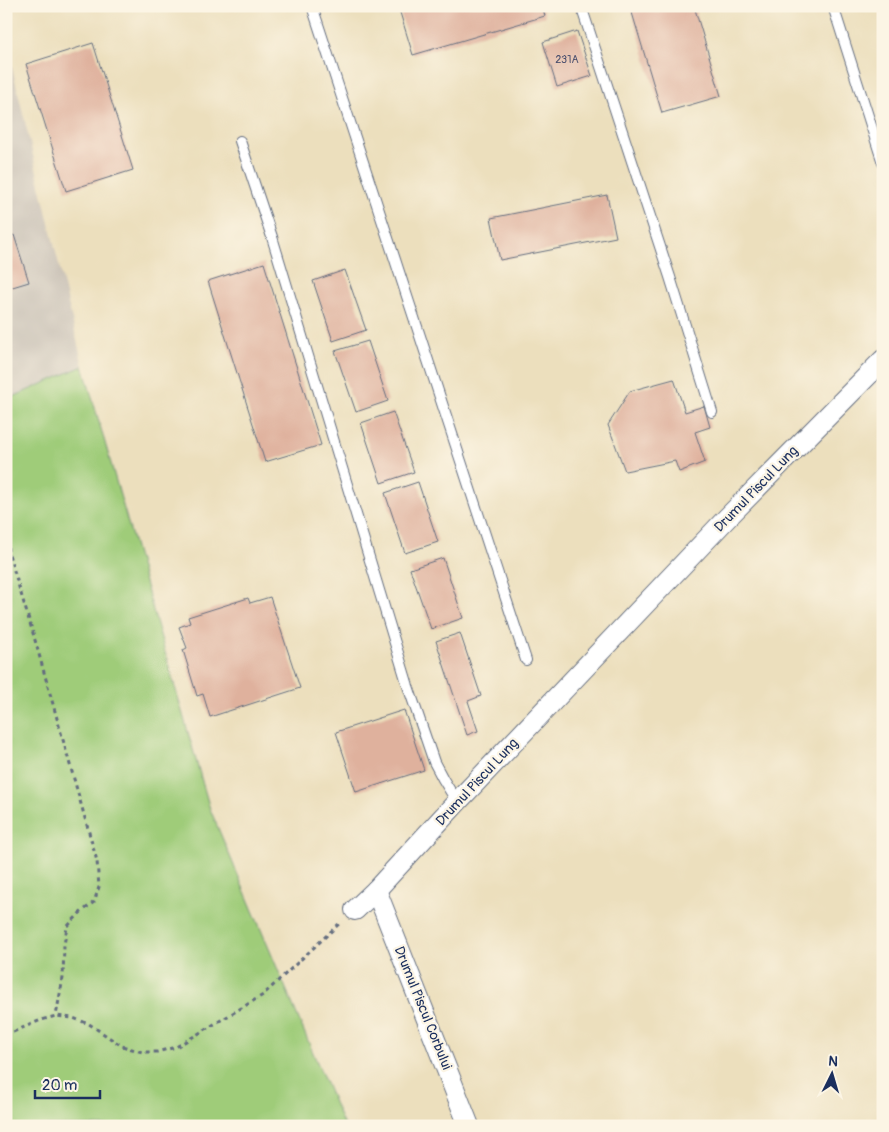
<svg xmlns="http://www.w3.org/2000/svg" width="889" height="1132" font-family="Pangolin,sans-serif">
<rect width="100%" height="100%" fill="#fcf5e5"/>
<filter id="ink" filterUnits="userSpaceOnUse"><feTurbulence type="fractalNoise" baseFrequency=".02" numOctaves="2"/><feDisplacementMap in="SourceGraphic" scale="10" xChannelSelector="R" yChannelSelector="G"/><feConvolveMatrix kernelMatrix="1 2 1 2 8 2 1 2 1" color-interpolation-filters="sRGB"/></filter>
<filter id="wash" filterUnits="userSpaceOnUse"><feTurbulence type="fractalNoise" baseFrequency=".0096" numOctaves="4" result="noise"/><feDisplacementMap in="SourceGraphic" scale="20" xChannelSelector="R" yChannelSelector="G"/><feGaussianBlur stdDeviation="1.12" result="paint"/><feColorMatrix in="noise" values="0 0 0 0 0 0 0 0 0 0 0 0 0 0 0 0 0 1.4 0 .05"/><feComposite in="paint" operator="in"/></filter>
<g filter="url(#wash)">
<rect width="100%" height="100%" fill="#ecdfbd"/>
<path fill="#cbc3b8" d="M6 42 83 366 6 400Z"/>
<path fill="#9fcc79" stroke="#5d7e6c" d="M83 366 210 809 344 1126H6V400Z"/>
<g id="blocks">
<g fill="#dfb19d">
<path d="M398 6H542L545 16 413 55Z"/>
<path d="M630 6H694L721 96 662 113Z"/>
<path d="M577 31 592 76 557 87 543 42Z"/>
<path d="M93 43 133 170 66 191 26 64Z"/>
<path d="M607 195 616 237 500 260 491 218Z"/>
<path d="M14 235 29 282 6 289V237Z"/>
<path d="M264 263 321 445 265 462 208 281Z"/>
<path d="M345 270 366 330 333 341 313 281Z"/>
<path d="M368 341 388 401 356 412 335 351Z"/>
<path d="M674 379 685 412 704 406 710 427 695 432 705 462 679 472 675 461 625 471 608 425 630 391Z"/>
<path d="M393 412 414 472 381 483 361 423Z"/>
<path d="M418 482 438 542 405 553 385 493Z"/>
<path d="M443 558 463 618 431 629 410 569Z"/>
<path d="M270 597 300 688 210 717 203 694 197 696 183 650 187 648 179 627 190 623 188 617 248 598 250 603Z"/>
<path d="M460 633 481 696 468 701 478 731 467 735 436 641Z"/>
<path d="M404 710 424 770 356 792 336 732Z"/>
</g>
</g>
</g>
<g filter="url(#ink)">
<use href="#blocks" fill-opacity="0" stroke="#646d7f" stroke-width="1"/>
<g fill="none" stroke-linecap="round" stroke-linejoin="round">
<g stroke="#646d7f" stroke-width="12">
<g id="service">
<path d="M312 6 526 660"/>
<path d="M581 6 670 277 712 412"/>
<path d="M833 6 883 163"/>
<path d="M240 141 272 237 408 686 434 762 443 779 457 802"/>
</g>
</g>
<g stroke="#646d7f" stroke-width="22">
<g id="minor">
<path d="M376 890 469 1126"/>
<path d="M355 910 376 890 457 802 727 518 883 360"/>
</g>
</g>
<g stroke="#646d7f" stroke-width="3" stroke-dasharray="4 4" stroke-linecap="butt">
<path d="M6 523 8 551 33 633 97 861 99 887 94 902 79 914 67 927 64 945 63 978 56 1016"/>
<path d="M6 1035 41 1020 56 1016 73 1018 89 1024 122 1046 142 1052H157L176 1047 263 995 340 923"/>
</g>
<use href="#service" stroke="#fff" stroke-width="10"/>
<use href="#minor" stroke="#fff" stroke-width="20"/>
</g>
</g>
<g text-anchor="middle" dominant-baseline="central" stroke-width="4.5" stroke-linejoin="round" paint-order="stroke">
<g font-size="11" fill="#4c506e">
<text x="567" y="59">231A</text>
</g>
<g font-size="14" fill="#1b2f5e" stroke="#fcf5e5">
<text transform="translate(756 489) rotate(-46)">Drumul Piscul Lung</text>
<text transform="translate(477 782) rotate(-47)">Drumul Piscul Lung</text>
<text transform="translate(423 1008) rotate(68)">Drumul Piscul Corbului</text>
</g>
</g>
<rect width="889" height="1132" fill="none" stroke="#fcf5e5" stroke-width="25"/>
<g transform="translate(832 1074) rotate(5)" stroke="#fcf5e5" stroke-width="4" paint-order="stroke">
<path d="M0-4L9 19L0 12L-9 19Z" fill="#1b2f5e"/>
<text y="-8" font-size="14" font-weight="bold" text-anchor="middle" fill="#1b2f5e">N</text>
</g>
<path d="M35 1090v8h65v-8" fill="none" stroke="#1b2f5e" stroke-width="2.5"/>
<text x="42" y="1090" font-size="15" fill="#1b2f5e" stroke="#fcf5e5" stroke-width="4" paint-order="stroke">20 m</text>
</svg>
